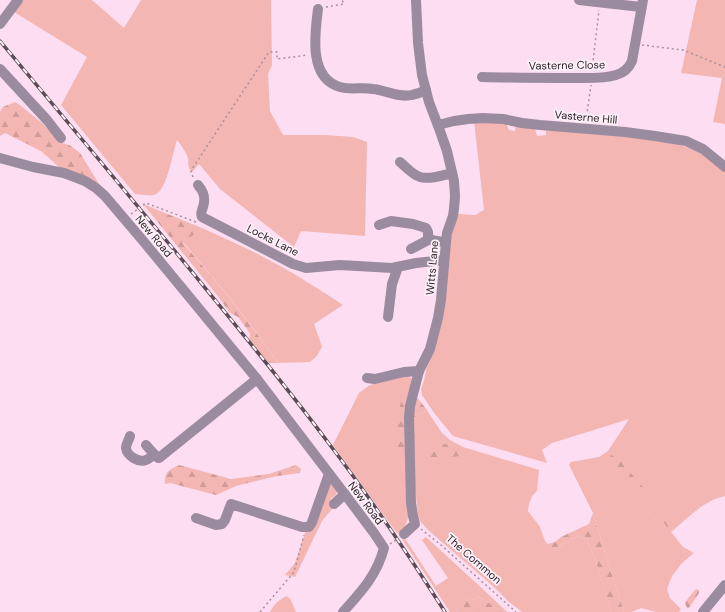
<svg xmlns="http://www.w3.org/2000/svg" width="725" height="612" font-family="'DM Sans',sans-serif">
<defs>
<pattern id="forest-firs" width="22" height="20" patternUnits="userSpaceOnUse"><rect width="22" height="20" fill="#f3b6b3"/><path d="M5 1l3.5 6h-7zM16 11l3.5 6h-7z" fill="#d09c9a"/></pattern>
</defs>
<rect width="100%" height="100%" fill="#fdddf1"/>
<g fill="#f3b6b3">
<path d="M23 0H92L124 28 141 0H271L272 65 268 74 270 111 283 135H326L353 137 367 142 365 236 301 231 294 247 220 189 199 164 192 172C187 166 189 165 188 158 186 152 181 145 177 140 173 151 167 190 156 194 151 197 141 194 135 194L61 105 87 57 14 12Z"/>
<path d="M697 0H725V124L713 122 722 78 681 73Z"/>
<path d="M474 121 506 123 509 130 515 131 516 125 535 129 537 136 546 135V130L629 136 677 144 701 152 725 171V496C704 500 687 519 671 532L683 547 694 553 682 563 672 576 667 589 670 598 681 609 679 612H656L641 608 632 612H624L607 559 593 513 569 465 571 462 599 457 608 451 629 419 552 443 542 450 547 463 453 436 435 414 422 395 421 389 424 381 426 370 434 346 449 245 454 227 458 214 475 215 484 210Z"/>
<path d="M202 228C229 240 255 252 280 266 302 278 323 292 343 305L314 324 322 347 316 357 310 362 278 363C249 320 216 281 183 242Z"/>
<path d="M407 375 412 379 406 449 408 518 403 533 399 534 396 532 333 445 359 393 370 385Z"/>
<path d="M426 409 442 433 450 440 463 447 539 470 537 491 532 496 529 504 528 511 540 527 545 541 553 549 568 542 577 536 587 539 596 562 611 612H522L509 602 494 587 428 530 420 521 418 516C415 485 410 446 417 415L425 412Z"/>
<path d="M332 483C336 489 341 494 331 498V504L333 509 331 510 322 521 295 577 285 575 295 563 306 530 326 489Z"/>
<path d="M404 537 436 586 448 578 422 540 426 537 487 593 507 612H504L478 597 469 601 461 598 455 605 458 612H450L402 539Z"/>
<path d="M287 596 291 600 296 612H270C273 605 280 599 287 596Z"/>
</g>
<g fill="url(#forest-firs)">
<path d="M15 102 21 106 42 123 60 142 71 146 80 153 99 184 59 167 41 151 5 133 0 136V112L3 107Z"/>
<path d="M143 204 202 228 183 243C216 281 249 321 278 363H269L249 340 250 334 247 329 238 317 230 313 217 295Z"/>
<path d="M407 393C416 394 421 402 426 409L425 412 417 415 414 443 403 450 398 447C398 429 394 408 407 393Z"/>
<path d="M444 444C456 445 462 449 473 452L474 454 423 461 417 460 416 455 422 453 434 452Z"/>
<path d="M611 455H615L662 509 672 523 673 525 669 529 610 461V457Z"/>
<path d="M179 465 231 479 269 474 296 465 301 469 300 473 277 476 236 486 216 495 170 483 165 484C164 472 169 470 179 465Z"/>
<path d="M593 513 607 559 624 612H611L596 562 587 539 577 536 568 542 553 549 548 544 555 542 561 537 589 524Z"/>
<path d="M696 589 699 590V593L689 608H687L685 603 689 597Z"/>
<path d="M478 597 503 611 504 612H458L455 605 453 598H461L469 601Z"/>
</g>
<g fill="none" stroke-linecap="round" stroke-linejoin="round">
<g stroke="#a8909f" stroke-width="1.5" stroke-dasharray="2 3" stroke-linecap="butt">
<path d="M326 7 344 4 342 0"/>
<path d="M642 45 683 50 725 67"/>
<path d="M592 70 599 10"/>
<path d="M586 121 591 85"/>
<path d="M193 177 191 172 192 169 269 52H277V59L308 55"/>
<path d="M131 214 146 203 196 222"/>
<path d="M421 529 441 545 516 612"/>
<path d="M390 544 397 539"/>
<path d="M260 612 294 572 304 535"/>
</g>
<g stroke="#9b8b9f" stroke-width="10">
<path d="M579 0 641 7"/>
<path d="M318 9C315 33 308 78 340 87 350 90 362 87 373 89 385 90 399 98 412 95 417 94 422 92 426 90"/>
<path d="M0 24 18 0"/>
<path d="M0 69 47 120 61 138"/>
<path d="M482 77C512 78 543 78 574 78 587 78 603 79 616 75 623 73 629 68 632 61L643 0"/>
<path d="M438 125 454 121 468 119 483 118 503 119 522 123 540 125 625 132 655 136 686 141 703 149 725 167"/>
<path d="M0 158 33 167 64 173 85 181 96 188 105 196 144 242 257 379 347 497 374 533 384 548C377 575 361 592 343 612"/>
<path d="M400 162C406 167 413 175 420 177 429 180 444 175 452 173"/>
<path d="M198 185C204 192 206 198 203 207 202 211 200 213 202 217L239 236 293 264 306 268 340 265 392 268 416 263 444 260"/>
<path d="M379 225 391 221 413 224 426 228 428 232V238C433 242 439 241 446 242"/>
<path d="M411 249 430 239"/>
<path d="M388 317 392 284 398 267"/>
<path d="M367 378 375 379 404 372 419 371"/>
<path d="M130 436C129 440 126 444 126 448 127 456 139 463 146 460 149 459 152 456 154 454L158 458H159L257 379"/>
<path d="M146 445 154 454"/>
<path d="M334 504 345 494"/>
<path d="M196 518 216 525 222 524 225 520 231 504 302 527H309L312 522 329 474"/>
<path d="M404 534 415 524 413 516 411 503 409 418 410 406 419 371 430 349 438 318 441 300 446 242 447 233 453 216 454 209 455 196 454 181 447 151 440 131 429 102 422 75 418 43 416 0"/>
<path d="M703 612 725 585"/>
</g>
<g stroke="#5c4c56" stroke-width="3.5">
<path id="rail" d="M0 41C57 109 113 177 170 245 223 310 277 374 327 441 369 496 408 554 445 612"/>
</g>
<use href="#rail" stroke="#fef1f9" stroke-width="2" stroke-dasharray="6" stroke-linecap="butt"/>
</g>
<g text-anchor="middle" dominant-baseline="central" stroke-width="3.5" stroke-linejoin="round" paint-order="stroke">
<g font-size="11" fill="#291e25" stroke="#fef1f9">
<text transform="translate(567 65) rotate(-1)">Vasterne Close</text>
<text transform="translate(586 117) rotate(5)">Vasterne Hill</text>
<text transform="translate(154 236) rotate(50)">New Road</text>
<text transform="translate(273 240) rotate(27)">Locks Lane</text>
<text transform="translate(432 268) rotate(-85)">Witts Lane</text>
<text transform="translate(366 503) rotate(53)">New Road</text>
<text transform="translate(474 559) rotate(41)">The Common</text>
</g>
</g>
</svg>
